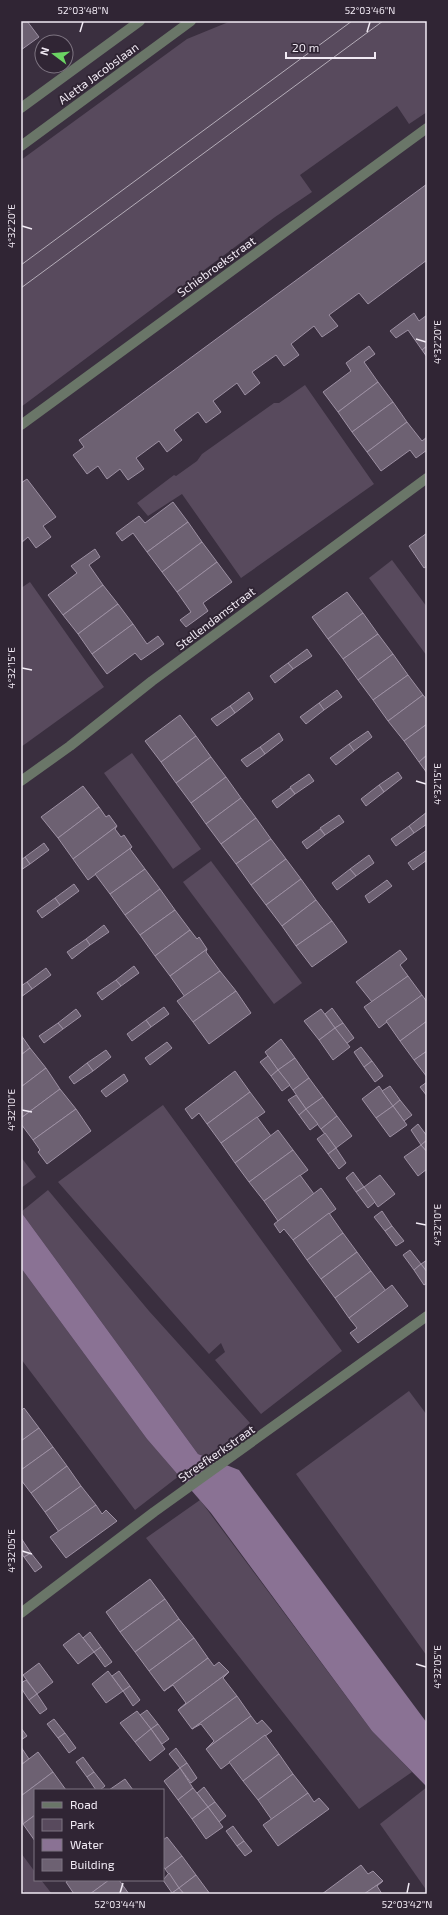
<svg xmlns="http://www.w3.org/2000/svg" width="448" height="1915" font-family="'Exo 2',sans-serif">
<rect width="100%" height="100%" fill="#3a2f3f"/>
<g fill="#584a5d">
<path d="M231 21H427V112L409 124 397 106 300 175 312 192 275 217 21 407V160L187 39Z"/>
<path d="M305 385 374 484 241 578 182 494 148 516 137 503 174 475 176 476 197 461 202 454 274 403H279Z"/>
<path d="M392 560 427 607V656L369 578Z"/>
<path d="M30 582 104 687 21 747V588Z"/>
<path d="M132 753 201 849 173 869 104 773Z"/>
<path d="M211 861 302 983 274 1004 183 882Z"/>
<path d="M163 1105 342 1351 261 1414 215 1360 225 1352 221 1343 209 1354 58 1182Z"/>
<path d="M21 1157 36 1177 21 1188Z"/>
<path d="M48 1190 149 1311 250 1423 209 1458 198 1454 21 1212Z"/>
<path d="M21 1268 147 1439 179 1476 135 1510 21 1359Z"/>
<path d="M409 1391 427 1415V1656L296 1474Z"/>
<path d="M200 1500 372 1731 412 1772 359 1809 146 1538Z"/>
<path d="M427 1787V1891L380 1824Z"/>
<path d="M21 1853 35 1872V1880H41L52 1894H26L21 1888Z"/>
</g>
<path fill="#8a7294" d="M21 1212 198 1454 239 1470 427 1723V1787L372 1731 211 1513 147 1439 21 1268Z"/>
<g fill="#6d6172" stroke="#9d90a3">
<path d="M21 21H27L39 37 21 50Z"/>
<path d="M427 184V260L368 304 359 293 329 315 338 326 322 337 314 326 291 344 299 355 284 366 276 355 252 372 260 383 245 395 237 383 213 401 221 412 206 423 198 412 174 430 182 440 167 452 159 441 136 458 144 469 128 480 120 469 107 479 98 466 87 474 73 455 84 447 79 440Z"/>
<path d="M414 313 419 321 427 315V346L422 350 408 330 396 338 390 331Z"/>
<path d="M369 346 375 354 364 362 378 382 338 412 323 392 351 371 346 363Z"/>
<path d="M427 346V357L422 350Z"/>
<path d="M378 382 393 402 352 432 338 412Z"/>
<path d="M393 402 407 422 367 452 352 432Z"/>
<path d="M407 422 422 441 427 437V450L416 458 410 450 381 471 367 452Z"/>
<path d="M27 479 56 517 43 526 51 537 36 548 28 537 21 543V483Z"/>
<path d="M173 502 188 522 147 552 133 533 122 541 116 533 139 516 145 523Z"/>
<path d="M188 522 202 542 162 572 147 552Z"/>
<path d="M427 533V566L424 568 409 546Z"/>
<path d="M202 542 217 562 177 592 162 572Z"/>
<path d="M95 549 100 557 89 565 103 585 63 615 48 595 77 573 71 566Z"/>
<path d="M217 562 232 582 203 603 208 611 186 627 180 620 191 612 177 592Z"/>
<path d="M103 585 118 604 78 634 63 615Z"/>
<path d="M347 592 363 613 328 639 312 617Z"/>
<path d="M118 604 133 624 92 654 78 634Z"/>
<path d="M363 613 378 634 343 659 328 639Z"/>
<path d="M133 624 147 644 158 636 164 644 141 660 135 653 107 674 92 654Z"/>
<path d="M378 634 393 654 358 680 343 659Z"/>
<path d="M307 649 312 656 293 669 288 663Z"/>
<path d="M393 654 408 675 373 700 358 680Z"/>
<path d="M288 663 293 669 275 683 270 676Z"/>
<path d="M408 675 423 695 388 721 373 700Z"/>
<path d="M337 690 342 697 324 710 319 703Z"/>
<path d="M249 692 253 699 235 713 230 706Z"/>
<path d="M423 695 427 700V724L404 741 388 721Z"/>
<path d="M319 703 324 710 306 724 300 717Z"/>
<path d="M230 706 235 713 217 726 211 719Z"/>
<path d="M180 715 196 736 161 762 145 741Z"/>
<path d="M427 724V755L419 762 404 741Z"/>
<path d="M368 731 372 737 354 751 349 744Z"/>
<path d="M279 733 283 740 265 754 260 747Z"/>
<path d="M196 736 211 757 176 783 161 762Z"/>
<path d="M349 744 354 751 336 765 330 758Z"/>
<path d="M260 747 265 754 247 767 241 760Z"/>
<path d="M427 755V773L419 762Z"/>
<path d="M211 757 226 777 191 803 176 783Z"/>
<path d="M398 772 402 778 384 792 379 785Z"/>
<path d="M309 774 314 781 295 794 290 787Z"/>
<path d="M226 777 241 798 206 824 191 803Z"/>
<path d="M379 785 384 792 366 806 361 799Z"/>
<path d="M83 786 99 807 58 838 41 817Z"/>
<path d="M290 788 295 794 277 808 272 801Z"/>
<path d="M241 798 256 818 221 844 206 824Z"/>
<path d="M99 807 106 817 109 815 117 826 73 859 58 838Z"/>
<path d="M427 812V824L414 833 409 826Z"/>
<path d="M339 815 344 822 325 835 320 828Z"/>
<path d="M256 818 271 839 236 864 221 844Z"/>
<path d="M117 826 115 829 121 837 124 835 132 847 88 880 73 859Z"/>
<path d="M409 826 414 833 396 846 391 839Z"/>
<path d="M320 829 325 835 307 849 302 842Z"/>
<path d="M271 839 286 859 251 885 236 864Z"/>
<path d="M44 843 49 850 30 864 25 857Z"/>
<path d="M132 847 130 849 145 869 110 894 95 874Z"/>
<path d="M427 850V860L413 870 408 863Z"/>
<path d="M369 855 374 863 356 876 350 869Z"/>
<path d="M25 857 30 864 21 870V860Z"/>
<path d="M286 859 301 879 266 905 251 885Z"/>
<path d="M145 869 160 889 125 915 110 894Z"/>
<path d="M350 869 356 876 337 890 332 883Z"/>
<path d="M301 879 316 900 282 926 266 905Z"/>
<path d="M387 880 392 886 369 903 365 896Z"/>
<path d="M74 884 79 891 60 905 55 898Z"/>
<path d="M160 889 175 910 140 935 125 915Z"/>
<path d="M55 898 60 905 42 918 37 911Z"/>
<path d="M316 900 332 921 296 946 282 926Z"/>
<path d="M175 910 190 930 155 956 140 935Z"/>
<path d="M332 921 347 942 312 967 296 946Z"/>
<path d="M104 925 109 932 90 945 86 939Z"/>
<path d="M190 930 197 939 199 937 207 949 170 976 155 956Z"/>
<path d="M86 939 90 945 72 959 67 952Z"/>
<path d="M207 949 206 952 220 971 185 997 170 976Z"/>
<path d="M400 950 407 959 400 965 408 976 372 1002 356 982Z"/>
<path d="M134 966 139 973 121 986 116 980Z"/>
<path d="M46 968 51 975 32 989 27 982Z"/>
<path d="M220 971 236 991 193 1022 177 1001Z"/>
<path d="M408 976 422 995 379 1028 364 1007Z"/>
<path d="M116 980 121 986 102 1000 97 993Z"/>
<path d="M27 982 32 989 21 997V986Z"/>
<path d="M236 991 251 1013 209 1044 193 1022Z"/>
<path d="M422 995 427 1002V1021L400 1041 386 1021Z"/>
<path d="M164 1007 169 1014 151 1027 146 1020Z"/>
<path d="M332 1008 343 1023 335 1028 325 1014Z"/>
<path d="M76 1009 81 1016 63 1029 58 1023Z"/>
<path d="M321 1009 335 1028 319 1040 304 1021Z"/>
<path d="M146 1020 151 1027 132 1041 127 1034Z"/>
<path d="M427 1021V1051L414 1060 400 1041Z"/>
<path d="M58 1023 63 1029 44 1043 39 1036Z"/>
<path d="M343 1023 354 1038 346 1044 335 1028Z"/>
<path d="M335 1028 350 1047 333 1060 319 1040Z"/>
<path d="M21 1035 30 1048 21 1055Z"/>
<path d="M281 1039 295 1058 278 1070 265 1052Z"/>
<path d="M167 1042 172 1048 150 1065 145 1058Z"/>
<path d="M361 1047 372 1061 364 1067 354 1052Z"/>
<path d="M30 1048 46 1068 21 1087V1055Z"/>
<path d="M106 1050 111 1057 93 1071 87 1063Z"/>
<path d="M427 1051V1077L414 1060Z"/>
<path d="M268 1056 278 1070 271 1076 260 1062Z"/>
<path d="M295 1058 309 1078 293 1090 278 1070Z"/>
<path d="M372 1061 383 1076 375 1082 364 1067Z"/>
<path d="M87 1063 93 1071 74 1084 69 1077Z"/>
<path d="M46 1068 60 1089 21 1118V1087Z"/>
<path d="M278 1070 290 1085 282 1091 271 1076Z"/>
<path d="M235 1071 250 1092 207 1124 199 1113 192 1119 185 1109Z"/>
<path d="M124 1074 128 1081 106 1097 101 1091Z"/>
<path d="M309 1078 323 1097 306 1109 293 1090Z"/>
<path d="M427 1082V1096L420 1087Z"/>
<path d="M379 1086 393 1106 376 1118 362 1099Z"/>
<path d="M390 1086 400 1100 393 1106 382 1091Z"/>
<path d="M60 1089 76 1109 33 1140 21 1124V1118Z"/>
<path d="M250 1092 265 1112 221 1143 207 1124Z"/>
<path d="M296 1095 306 1109 299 1115 288 1100Z"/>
<path d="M323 1097 337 1116 321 1129 306 1109Z"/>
<path d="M400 1100 412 1115 404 1121 393 1106Z"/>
<path d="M393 1106 407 1125 390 1137 376 1118Z"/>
<path d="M76 1109 91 1131 47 1164 38 1152 40 1150 33 1140Z"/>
<path d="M306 1109 318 1124 310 1130 299 1115Z"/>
<path d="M337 1116 352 1136 336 1148 321 1129Z"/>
<path d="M257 1117 271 1136 235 1163 221 1143Z"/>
<path d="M418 1124 427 1136V1140L421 1145 411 1130Z"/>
<path d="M278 1130 293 1150 249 1182 235 1163Z"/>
<path d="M325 1133 336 1148 328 1154 317 1139Z"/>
<path d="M427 1140V1152L421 1145Z"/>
<path d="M421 1145 427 1152V1169L418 1176 404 1157Z"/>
<path d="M336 1148 346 1163 339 1169 328 1154Z"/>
<path d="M293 1150 308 1170 264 1201 249 1182Z"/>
<path d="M353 1172 364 1187 356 1192 346 1178Z"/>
<path d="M300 1175 314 1194 278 1221 264 1201Z"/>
<path d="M380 1175 395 1194 378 1207 364 1187Z"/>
<path d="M364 1187 375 1202 368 1208 356 1192Z"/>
<path d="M321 1188 336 1209 293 1240 284 1229 280 1233 274 1224Z"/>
<path d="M382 1211 392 1226 385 1231 374 1217Z"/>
<path d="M329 1213 343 1233 307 1260 293 1240Z"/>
<path d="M392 1226 404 1241 396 1246 385 1231Z"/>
<path d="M343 1233 357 1252 321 1279 307 1260Z"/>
<path d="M410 1250 421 1264 414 1270 403 1255Z"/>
<path d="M357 1252 371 1271 335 1298 321 1279Z"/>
<path d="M427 1260V1272L421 1264Z"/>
<path d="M421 1264 427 1272V1283L424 1285 414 1270Z"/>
<path d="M371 1271 386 1291 349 1318 335 1298Z"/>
<path d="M392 1285 408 1306 358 1343 350 1333 357 1328 349 1318Z"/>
<path d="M24 1408 39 1428 21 1441V1411Z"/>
<path d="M39 1428 53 1447 21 1470V1441Z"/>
<path d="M53 1447 67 1466 31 1493 21 1480V1470Z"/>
<path d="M67 1466 81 1486 45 1512 31 1493Z"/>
<path d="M81 1486 96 1505 59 1532 45 1512Z"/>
<path d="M96 1505 102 1514 106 1510 117 1521 66 1558 50 1537Z"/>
<path d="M21 1538 31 1553 24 1557 21 1553Z"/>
<path d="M31 1553 42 1567 35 1572 24 1557Z"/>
<path d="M150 1579 165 1599 120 1632 106 1612Z"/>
<path d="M165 1599 179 1619 135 1652 120 1632Z"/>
<path d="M179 1619 194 1638 149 1671 135 1652Z"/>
<path d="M90 1632 101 1647 94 1652 83 1638Z"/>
<path d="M79 1633 94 1652 78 1664 63 1645Z"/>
<path d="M194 1638 208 1658 164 1691 149 1671Z"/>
<path d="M101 1647 112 1662 105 1667 94 1652Z"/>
<path d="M208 1658 214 1666 219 1662 229 1672 178 1710 186 1703 173 1685 164 1691Z"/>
<path d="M39 1663 53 1682 37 1694 23 1675Z"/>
<path d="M108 1671 123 1691 106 1703 92 1684Z"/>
<path d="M119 1671 130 1686 123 1691 112 1676Z"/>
<path d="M229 1672 223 1678 237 1696 192 1729 178 1710Z"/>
<path d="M26 1680 37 1694 29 1700 21 1688V1683Z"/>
<path d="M130 1686 140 1700 133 1706 123 1691Z"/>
<path d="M37 1694 47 1709 40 1714 29 1700Z"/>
<path d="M237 1696 251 1716 206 1749 214 1741 201 1724 192 1729Z"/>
<path d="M147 1710 158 1724 151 1729 140 1715Z"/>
<path d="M137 1711 151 1729 135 1742 120 1723Z"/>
<path d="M251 1716 257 1724 262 1720 272 1731 221 1769 206 1749Z"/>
<path d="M54 1719 65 1733 58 1738 47 1724Z"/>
<path d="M158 1724 169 1739 162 1744 151 1729Z"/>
<path d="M21 1728 27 1736 21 1740Z"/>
<path d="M151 1729 165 1749 150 1761 135 1742Z"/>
<path d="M65 1733 76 1748 69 1753 58 1738Z"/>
<path d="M265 1735 279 1754 243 1781 229 1762Z"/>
<path d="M21 1747 29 1759 21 1765Z"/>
<path d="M176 1748 187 1763 180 1768 169 1754Z"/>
<path d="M38 1752 53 1772 21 1796V1765Z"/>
<path d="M279 1754 293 1774 258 1800 243 1781Z"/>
<path d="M83 1757 94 1772 87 1777 76 1762Z"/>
<path d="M187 1763 197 1778 191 1783 180 1768Z"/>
<path d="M180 1768 193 1788 178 1800 164 1781Z"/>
<path d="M53 1772 66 1790H35V1815L23 1824 21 1796Z"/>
<path d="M94 1772 105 1786 100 1790H96L87 1777Z"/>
<path d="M293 1774 308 1793 272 1820 258 1800Z"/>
<path d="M125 1779 133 1790H109Z"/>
<path d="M204 1787 215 1802 208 1807 197 1793Z"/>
<path d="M193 1788 208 1807 192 1819 178 1800Z"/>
<path d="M308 1793 314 1802 319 1798 329 1809 278 1846 263 1825Z"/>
<path d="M215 1802 226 1816 219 1822 208 1807Z"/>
<path d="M208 1807 223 1827 206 1839 192 1819Z"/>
<path d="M35 1815V1841L23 1824Z"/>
<path d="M233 1826 244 1841 237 1846 226 1831Z"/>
<path d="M167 1837 182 1856 165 1869 163 1866V1840Z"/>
<path d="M244 1841 252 1851 245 1856 237 1846Z"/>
<path d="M182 1856 196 1875 179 1888 165 1869Z"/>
<path d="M361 1865 368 1874 373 1871 383 1881 364 1894H322Z"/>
<path d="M169 1873 179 1888 172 1893 163 1880Z"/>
<path d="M196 1875 210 1894H184L179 1888Z"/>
<path d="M69 1880H109L90 1894H74L66 1882Z"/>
<path d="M109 1880H119L129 1894H90Z"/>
<path d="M383 1881 377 1886 382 1894H364Z"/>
<path d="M179 1888 184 1894H173L172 1893Z"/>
</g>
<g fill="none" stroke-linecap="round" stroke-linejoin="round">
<g stroke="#6a7668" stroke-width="10">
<path d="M21 425 427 128"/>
<path d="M21 781 70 746 152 681 427 478"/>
<path d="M21 1613 154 1512 427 1316"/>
</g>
<g stroke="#6a7668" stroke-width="10">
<path d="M21 108 140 21"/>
<path d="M21 146 191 21"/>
</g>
<g stroke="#b5adb9" stroke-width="1">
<path d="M21 265 352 21"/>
<path d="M21 288 383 21"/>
</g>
</g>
<path fill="none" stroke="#f1eaf4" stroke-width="1.5" d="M80 32 83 22M367 32 370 22M22 226 32 229M416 339 426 342M22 668 32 670M416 781 426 784M22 1110 32 1112M416 1223 426 1225M22 1551 32 1554M416 1664 426 1667M120 1893 123 1883M407 1893 409 1883"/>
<g text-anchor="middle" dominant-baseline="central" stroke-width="4" stroke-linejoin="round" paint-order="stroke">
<g font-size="12" fill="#f1eaf4" stroke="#302534">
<text transform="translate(98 73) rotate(-36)">Aletta Jacobslaan</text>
<text transform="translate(216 266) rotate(-36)">Schiebroekstraat</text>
<text transform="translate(215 618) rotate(-37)">Stellendamstraat</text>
<text transform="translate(216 1453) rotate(-35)">Streefkerkstraat</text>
</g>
</g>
<rect width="448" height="1915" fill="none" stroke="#302534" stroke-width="44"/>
<rect x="34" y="1789" width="130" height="92" fill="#302534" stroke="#7d7481"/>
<rect x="42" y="1802" width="20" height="6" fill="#6a7668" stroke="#7d7481"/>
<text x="70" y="1809" font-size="12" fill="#f1eaf4">Road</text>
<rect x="42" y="1819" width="20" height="12" fill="#584a5d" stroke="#7d7481"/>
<text x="70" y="1829" font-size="12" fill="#f1eaf4">Park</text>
<rect x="42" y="1839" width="20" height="12" fill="#8a7294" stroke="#7d7481"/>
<text x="70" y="1849" font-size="12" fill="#f1eaf4">Water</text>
<rect x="42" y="1859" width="20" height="12" fill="#6d6172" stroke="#7d7481"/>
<text x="70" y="1869" font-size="12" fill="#f1eaf4">Building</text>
<g transform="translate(54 54) rotate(286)"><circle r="19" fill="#302534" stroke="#7d7481"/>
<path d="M0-3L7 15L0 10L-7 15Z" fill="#6bd363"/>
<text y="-6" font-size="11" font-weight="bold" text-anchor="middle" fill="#f1eaf4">N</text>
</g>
<path d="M286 52v6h89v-6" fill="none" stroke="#f1eaf4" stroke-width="2"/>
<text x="292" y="52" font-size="12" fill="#f1eaf4" stroke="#302534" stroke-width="3" paint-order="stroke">20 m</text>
<rect x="22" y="22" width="404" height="1871" fill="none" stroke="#f1eaf4" stroke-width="1.5"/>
<g font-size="10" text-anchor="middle" fill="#f1eaf4">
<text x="83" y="14">52°03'48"N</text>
<text x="370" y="14">52°03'46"N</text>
<text transform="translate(11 226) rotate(-90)" y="4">4°32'20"E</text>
<text transform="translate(437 342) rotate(-90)" y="4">4°32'20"E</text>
<text transform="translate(11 668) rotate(-90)" y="4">4°32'15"E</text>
<text transform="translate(437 784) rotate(-90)" y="4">4°32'15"E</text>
<text transform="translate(11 1110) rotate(-90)" y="4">4°32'10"E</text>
<text transform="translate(437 1225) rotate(-90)" y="4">4°32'10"E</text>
<text transform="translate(11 1551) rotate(-90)" y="4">4°32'05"E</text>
<text transform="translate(437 1667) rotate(-90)" y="4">4°32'05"E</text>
<text x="120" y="1908">52°03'44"N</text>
<text x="407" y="1908">52°03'42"N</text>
</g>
</svg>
